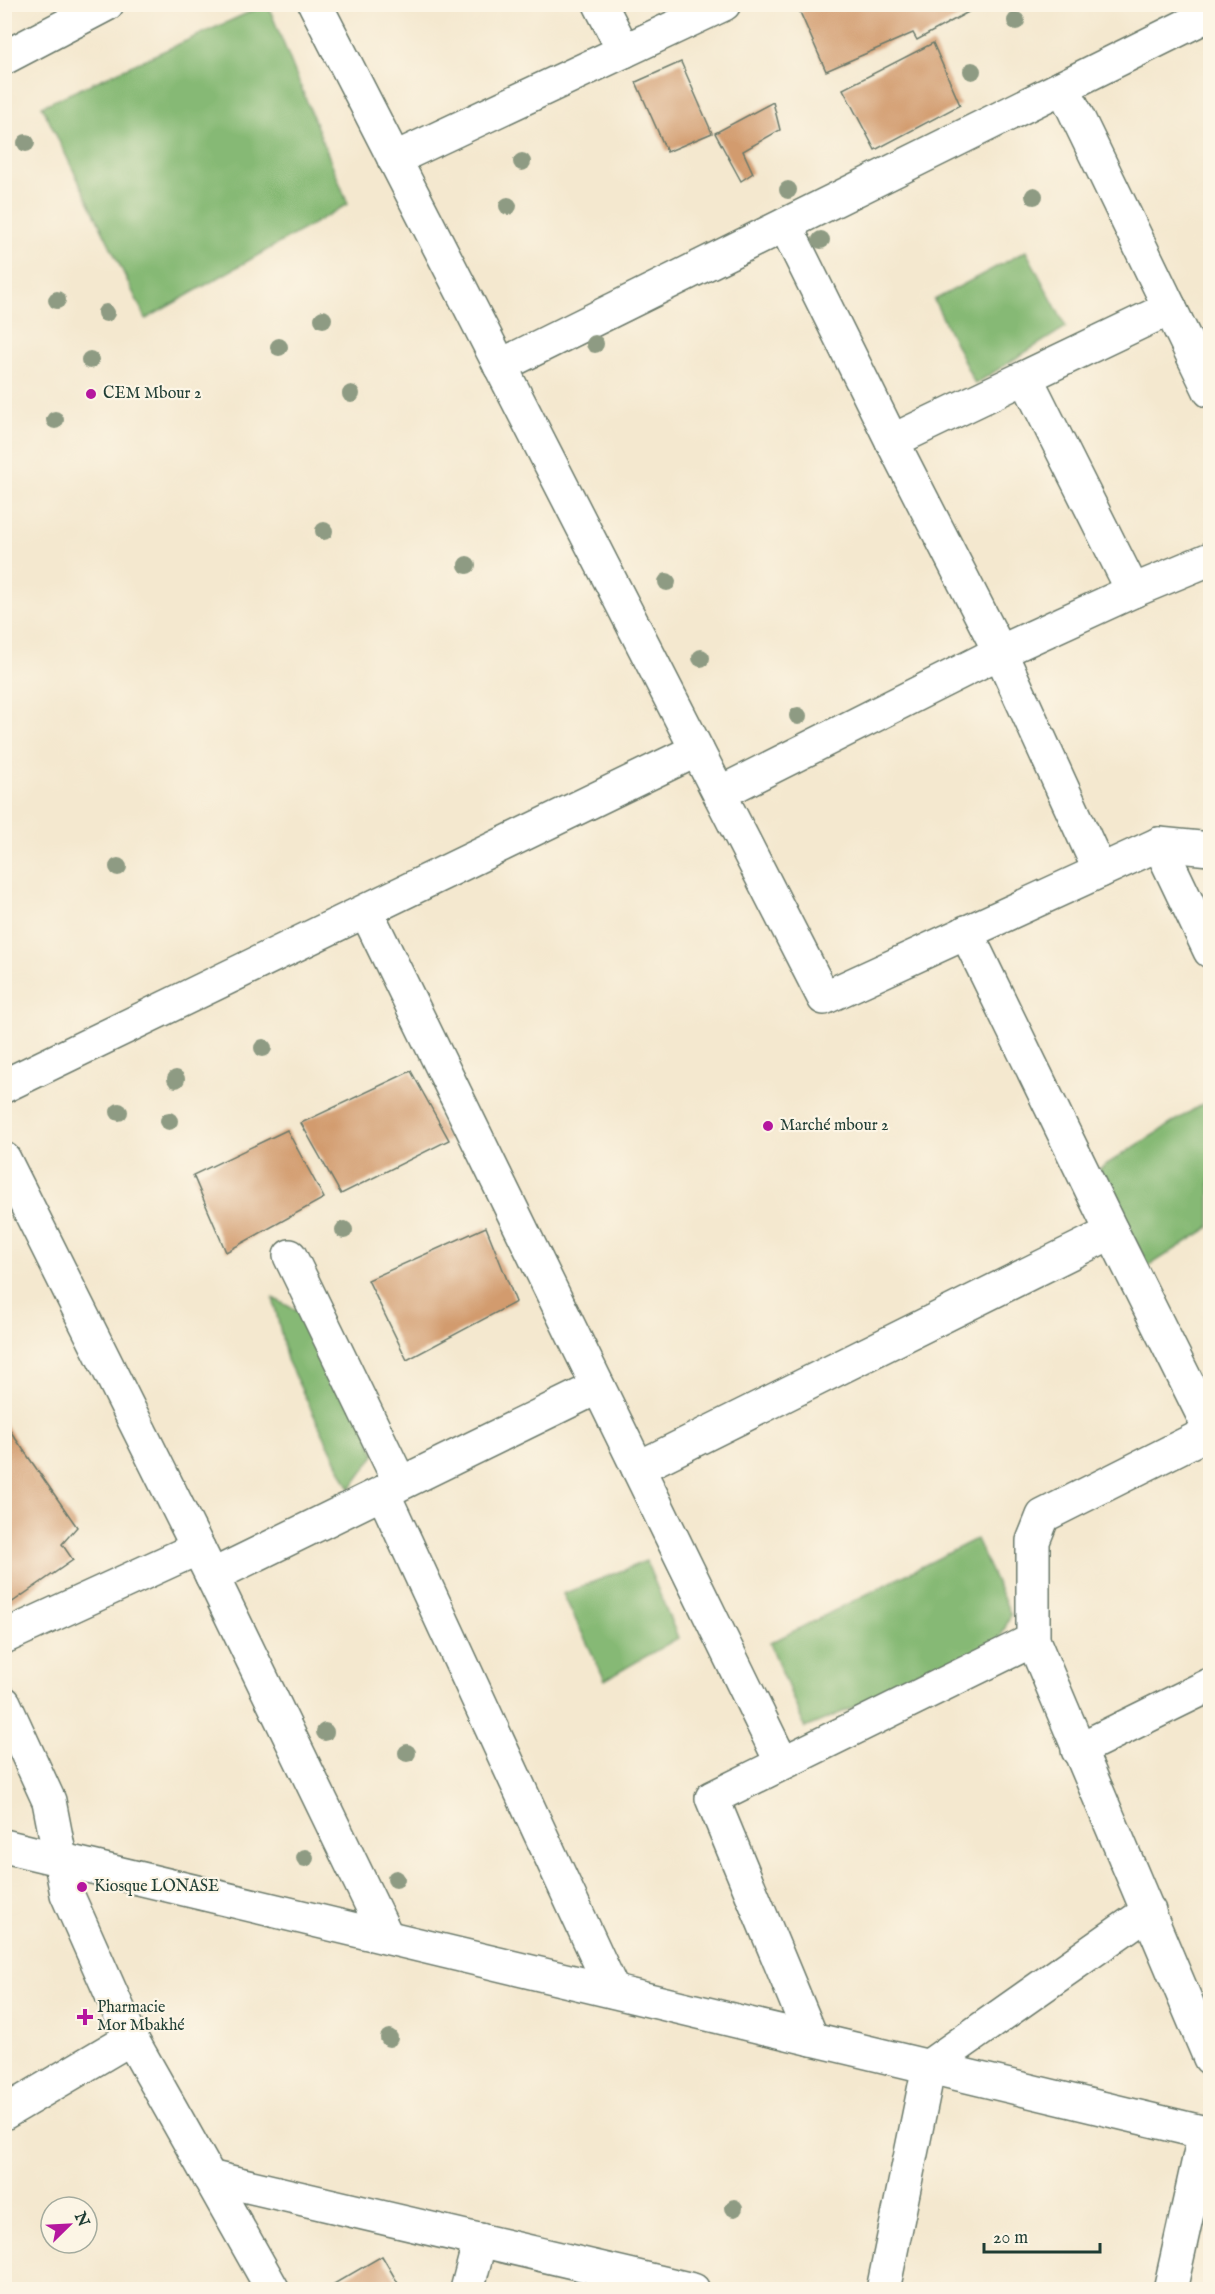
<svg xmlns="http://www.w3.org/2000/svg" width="1215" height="2294" font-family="'IM FELL English',serif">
<rect width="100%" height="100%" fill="#fcf5e5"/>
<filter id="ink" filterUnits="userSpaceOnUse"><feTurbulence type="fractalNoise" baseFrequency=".0167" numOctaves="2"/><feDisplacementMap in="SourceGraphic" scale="12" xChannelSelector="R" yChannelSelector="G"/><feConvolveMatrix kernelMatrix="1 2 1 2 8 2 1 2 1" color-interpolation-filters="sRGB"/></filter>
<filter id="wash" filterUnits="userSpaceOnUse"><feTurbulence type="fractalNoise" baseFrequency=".008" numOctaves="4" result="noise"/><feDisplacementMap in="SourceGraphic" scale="24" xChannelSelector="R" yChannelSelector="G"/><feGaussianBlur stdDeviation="1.35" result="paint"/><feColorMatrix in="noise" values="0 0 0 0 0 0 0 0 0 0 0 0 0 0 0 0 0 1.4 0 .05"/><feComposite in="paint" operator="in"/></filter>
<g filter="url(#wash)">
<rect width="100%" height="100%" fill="#f4e8cf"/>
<g fill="#86b974" stroke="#527b54" stroke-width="1.5">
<path d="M265 5H268L348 204 146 319 42 106Z"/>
<path d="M1026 251 1066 327 975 384 934 300Z"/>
<path d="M1210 1099V1227L1138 1273 1088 1176Z"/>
<path d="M273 1298 333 1330 375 1455 350 1489 287 1360Z"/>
<path d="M976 1539 1011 1615 996 1647 805 1728 770 1643Z"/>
<path d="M646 1561 678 1638 605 1680 563 1594Z"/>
</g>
<g id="blocks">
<g fill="#d29b6e">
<path d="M816 4H983L917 40 913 33 826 71 800 12Z"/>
<path d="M933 43 960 105 875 150 843 89Z"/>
<path d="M681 62 712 133 667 152 636 82Z"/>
<path d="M773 102 780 130 743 151 753 173 741 181 715 133Z"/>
<path d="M411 1071 449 1140 341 1194 301 1123Z"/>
<path d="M287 1130 324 1198 226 1252 193 1175Z"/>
<path d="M486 1227 516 1302 407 1360 368 1280Z"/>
<path d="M4 1422 77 1527 62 1544 73 1560 11 1603 4 1596Z"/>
<path d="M382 2256 402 2290H334L332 2285Z"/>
</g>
</g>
</g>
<g filter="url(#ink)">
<use href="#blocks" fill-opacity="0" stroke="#6a796a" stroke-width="1.5"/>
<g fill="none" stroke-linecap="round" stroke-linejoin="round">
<g stroke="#6a796a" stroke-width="36">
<g id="minor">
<path d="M315 4 824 998 1159 844 1210 849"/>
<path d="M600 4 624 51"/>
<path d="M4 58 107 4"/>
<path d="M1063 87 1210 391"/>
<path d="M394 159 724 4"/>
<path d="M785 225 892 441 1000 652 1100 871"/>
<path d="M500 366 1210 14"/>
<path d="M1026 378 1133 591"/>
<path d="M892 441 1170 308"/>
<path d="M720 793 1000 652 1133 591 1210 559"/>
<path d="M1159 844 1210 951"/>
<path d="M366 911 782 1763"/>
<path d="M966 932 1112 1232 1210 1429"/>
<path d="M4 1086 697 750"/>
<path d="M4 1159 212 1576 387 1937"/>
<path d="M290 1256 400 1483"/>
<path d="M1210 1432 1043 1516 1033 1541V1640L1210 2058"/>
<path d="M638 1468 1112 1232"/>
<path d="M383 1493 613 1991"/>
<path d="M212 1576 598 1387"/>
<path d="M4 1637 198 1548"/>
<path d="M4 1703 49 1801 67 1894 131 2038 273 2290"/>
<path d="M1078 1750 1210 1685"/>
<path d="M4 1846 1210 2134"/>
<path d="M812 2039 712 1798 1033 1640"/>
<path d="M4 2113 131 2038"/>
<path d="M209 2177 693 2290"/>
<path d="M467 2290 480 2240"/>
<path d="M883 2290 929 2066 1149 1911"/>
<path d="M1170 2290 1205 2132"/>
</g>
</g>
<use href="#minor" stroke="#fff" stroke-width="33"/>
</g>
<g fill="#8e9b83">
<circle cx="1016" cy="21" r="9"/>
<circle cx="972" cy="71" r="9"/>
<circle cx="26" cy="143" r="9"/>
<circle cx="522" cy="162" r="9"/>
<circle cx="788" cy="190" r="9"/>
<circle cx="1034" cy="196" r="9"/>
<circle cx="508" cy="206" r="9"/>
<circle cx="821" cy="240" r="9"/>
<circle cx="57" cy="300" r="9"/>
<circle cx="106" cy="313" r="9"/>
<circle cx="323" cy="319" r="9"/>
<circle cx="595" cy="344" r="9"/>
<circle cx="279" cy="347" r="9"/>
<circle cx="90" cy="360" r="9"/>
<circle cx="351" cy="394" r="9"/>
<circle cx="55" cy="420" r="9"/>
<circle cx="324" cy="531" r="9"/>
<circle cx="467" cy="565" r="9"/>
<circle cx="667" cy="582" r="9"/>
<circle cx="701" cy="658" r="9"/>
<circle cx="798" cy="716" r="9"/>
<circle cx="118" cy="867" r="9"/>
<circle cx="263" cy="1048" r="9"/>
<circle cx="176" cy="1079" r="9"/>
<circle cx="119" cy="1112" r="9"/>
<circle cx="169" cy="1121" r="9"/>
<circle cx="344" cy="1230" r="9"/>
<circle cx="325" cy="1732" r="9"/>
<circle cx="407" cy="1753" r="9"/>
<circle cx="305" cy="1858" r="9"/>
<circle cx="396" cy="1879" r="9"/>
<circle cx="389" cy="2038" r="9"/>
<circle cx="734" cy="2208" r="9"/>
</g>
</g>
<g fill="#b5179e" stroke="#fcf5e5" stroke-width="2">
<circle cx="91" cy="394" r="6"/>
<circle cx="768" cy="1126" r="6"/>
<circle cx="82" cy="1887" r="6"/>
<path d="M82 2008h6v6h6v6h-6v6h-6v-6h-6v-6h6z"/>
</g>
<g text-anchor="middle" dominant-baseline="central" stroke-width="4.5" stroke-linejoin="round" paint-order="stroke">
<g font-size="16" fill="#1f3d34" stroke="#fcf5e5" text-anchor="start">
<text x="103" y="394">CEM Mbour 2</text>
<text x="780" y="1126">Marché mbour 2</text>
<text x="94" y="1887">Kiosque LONASE</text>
<text x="97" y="2008">Pharmacie<tspan x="97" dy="18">Mor Mbakhé</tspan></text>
</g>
</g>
<rect width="1215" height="2294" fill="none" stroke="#fcf5e5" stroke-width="24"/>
<g transform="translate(69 2225) rotate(66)"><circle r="28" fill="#fcf5e5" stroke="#a4ab9e" stroke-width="1.5"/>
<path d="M0-4.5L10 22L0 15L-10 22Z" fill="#b5179e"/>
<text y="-9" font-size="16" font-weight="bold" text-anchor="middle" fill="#1f3d34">N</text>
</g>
<path d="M984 2243v9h116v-9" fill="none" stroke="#1f3d34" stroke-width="3"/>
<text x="993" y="2243" font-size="18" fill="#1f3d34" stroke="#fcf5e5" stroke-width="4.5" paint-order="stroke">20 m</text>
</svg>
